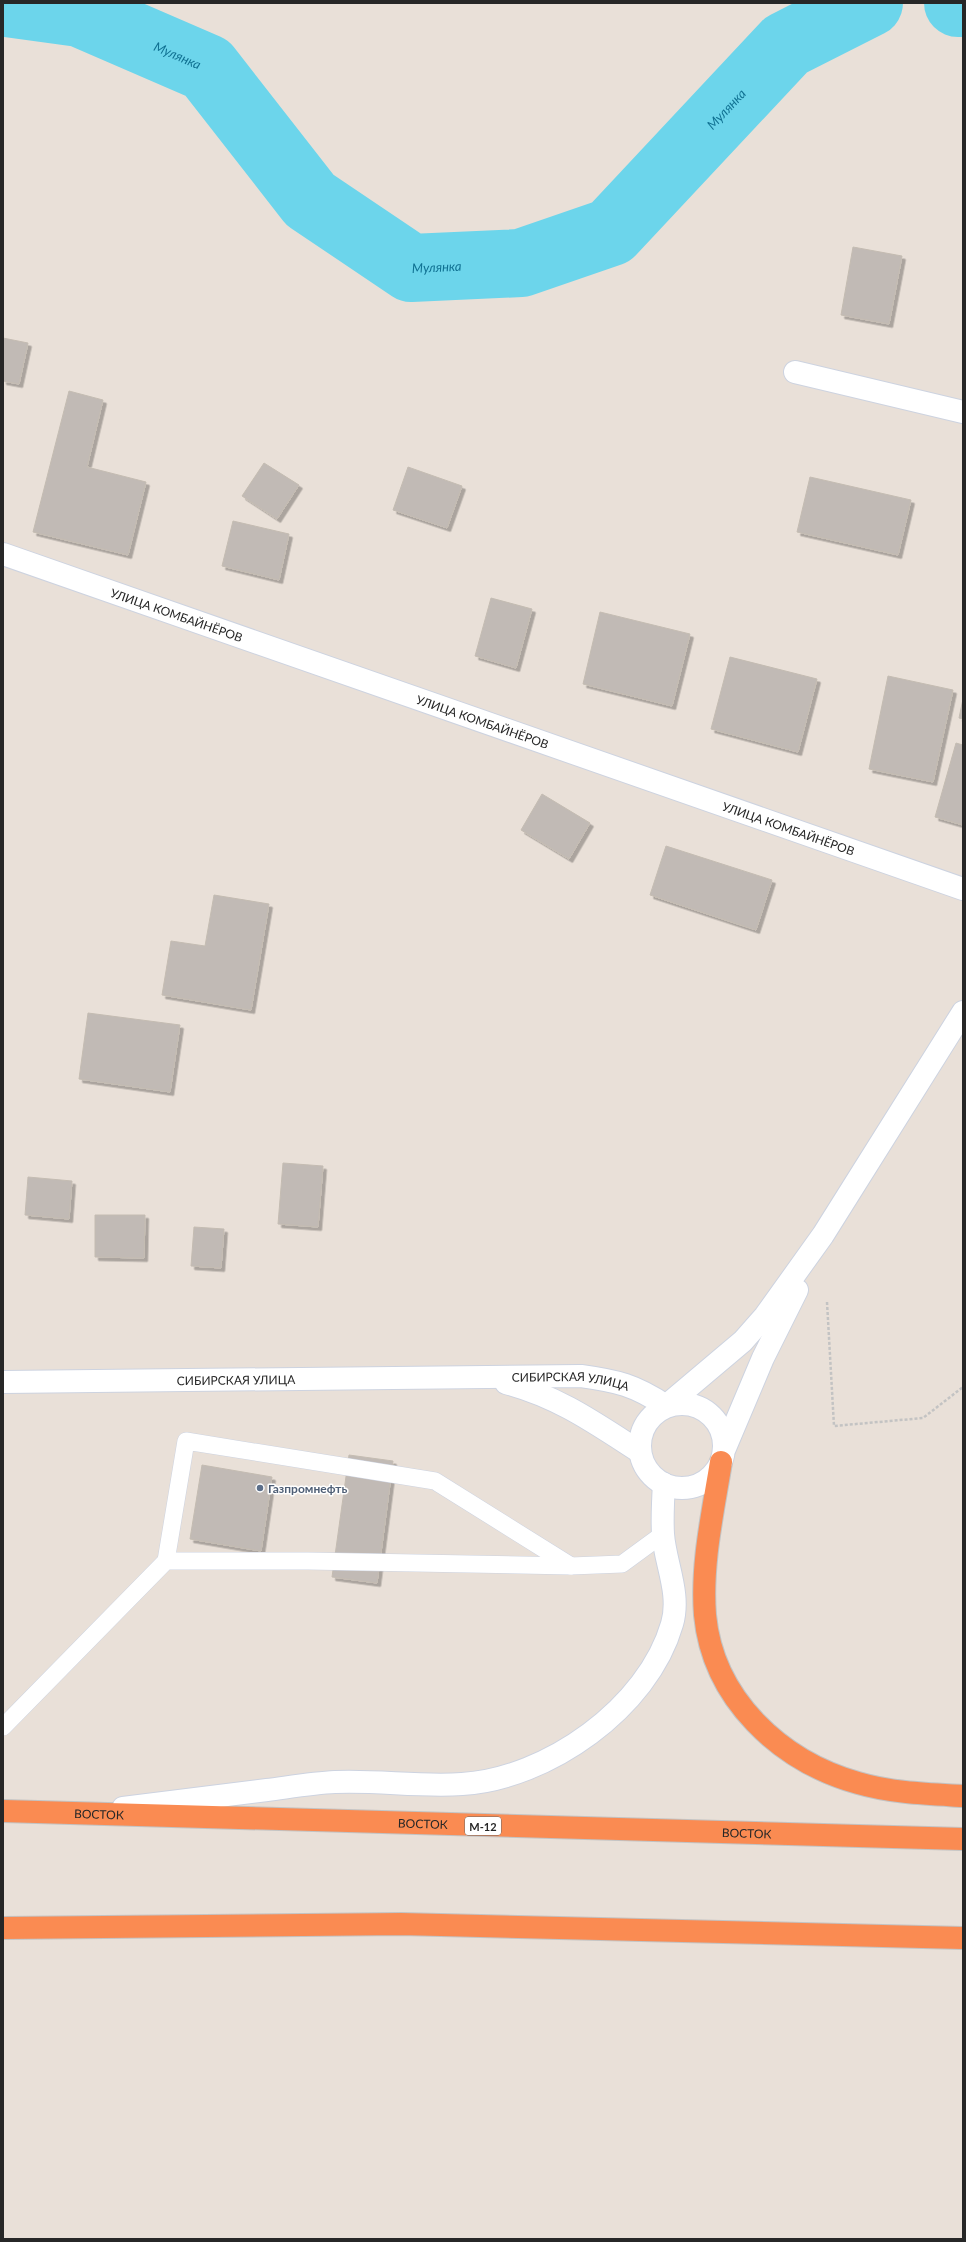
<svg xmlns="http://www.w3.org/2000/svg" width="966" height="2242" font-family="Lato,sans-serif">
<defs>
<filter id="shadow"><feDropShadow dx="3.5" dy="3.5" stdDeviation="0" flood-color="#0004"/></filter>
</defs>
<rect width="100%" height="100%" fill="#e9e0d8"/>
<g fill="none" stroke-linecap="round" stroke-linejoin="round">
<g stroke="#6cd5eb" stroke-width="68">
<path id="s1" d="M7 3 80 13 207 68 310 200 411 268 521 263 611 232 786 45 869 3"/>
<path d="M958 3H963"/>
</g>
</g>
<g fill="#c1bab5" stroke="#c4bcb2" filter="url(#shadow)">
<path d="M853 247 902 256 889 324 841 315Z"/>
<path d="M3 338 28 343 19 384 3 381Z"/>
<path d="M69 391 103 400 87 467 146 482 128 555 33 532Z"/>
<path d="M264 463 299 485 277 519 242 496Z"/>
<path d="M408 467 462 486 447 528 393 510Z"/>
<path d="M810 477 911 500 898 555 797 532Z"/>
<path d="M233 521 289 534 279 580 222 566Z"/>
<path d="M491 598 532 609 516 668 475 656Z"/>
<path d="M600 612 690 634 672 706 583 684Z"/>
<path d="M730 657 817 679 798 752 711 729Z"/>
<path d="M888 676 953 690 933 782 869 769Z"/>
<path d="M963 699V719L959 718Z"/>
<path d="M956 743 963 745V825L935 817Z"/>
<path d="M542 794 590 823 569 859 521 830Z"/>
<path d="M666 846 772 880 756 930 650 895Z"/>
<path d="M214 895 269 904 251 1010 162 995 171 941 205 946Z"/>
<path d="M88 1013 180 1025 170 1092 79 1079Z"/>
<path d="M283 1163 323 1166 318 1227 278 1224Z"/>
<path d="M28 1177 72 1181 69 1219 25 1215Z"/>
<path d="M95 1215H145L144 1258 95 1257Z"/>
<path d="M194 1227 224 1229 221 1268 191 1266Z"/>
<path d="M349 1455 393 1461 377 1583 332 1577Z"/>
<path d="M202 1465 272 1477 261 1551 190 1539Z"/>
</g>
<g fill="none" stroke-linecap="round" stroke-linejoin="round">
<g stroke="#cdd3e0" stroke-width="18">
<g id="lane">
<path d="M166 1561 186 1441 435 1481 571 1566"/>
<path d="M3 1727 166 1561H308L571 1566 622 1564 663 1534"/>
</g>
</g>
<g stroke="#cdd3e0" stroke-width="24">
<g id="street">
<path d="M795 372 963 412"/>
<path id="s2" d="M3 554 963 889"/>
<path id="s3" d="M3 1382 581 1376C617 1381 635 1385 666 1406"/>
<path d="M506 1383C559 1397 595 1423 640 1452"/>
</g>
</g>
<g stroke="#cdd3e0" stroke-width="24">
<g id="secondary">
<circle cx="682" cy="1446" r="42"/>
<path d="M666 1406 743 1341 765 1316 823 1235 963 1012"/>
<path d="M725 1448 763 1358 797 1290"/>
<path d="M123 1808C171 1802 219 1796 267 1790 290 1787 313 1783 335 1782 377 1780 420 1787 462 1784 547 1779 648 1708 672 1624 681 1594 665 1563 663 1534 662 1517 663 1500 664 1484"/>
</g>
</g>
<g stroke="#c3c3c3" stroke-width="24">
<g id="highway">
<path d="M721 1462C713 1512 701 1564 705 1615 713 1699 780 1761 858 1783 892 1793 928 1794 963 1796"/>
<path id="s4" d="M3 1811 963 1839"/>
<path d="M3 1928 401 1924 963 1938"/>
</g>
</g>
<path stroke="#c3c3c3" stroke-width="2.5" stroke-dasharray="3 2" stroke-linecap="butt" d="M827 1302 834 1426 923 1418 963 1387"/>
<use href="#lane" stroke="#fff" stroke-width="17"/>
<use href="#street" stroke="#fff" stroke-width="22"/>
<use href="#secondary" stroke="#fff" stroke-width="22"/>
<use href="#highway" stroke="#fa8b52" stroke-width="22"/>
</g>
<circle fill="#5c6f8a" stroke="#fff" stroke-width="1.5" cx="260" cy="1488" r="4"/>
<g text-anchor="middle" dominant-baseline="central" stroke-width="3" stroke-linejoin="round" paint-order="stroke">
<rect fill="#fff" stroke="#686868" stroke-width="1" x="465" y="1817" width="36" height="18" rx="3"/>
<g font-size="11" font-weight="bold" fill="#272727">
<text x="483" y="1826">М-12</text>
</g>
<g font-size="12" fill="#272727" stroke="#fff">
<text stroke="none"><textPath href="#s2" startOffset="184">УЛИЦА КОМБАЙНЁРОВ</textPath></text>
<text stroke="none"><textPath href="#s2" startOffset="508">УЛИЦА КОМБАЙНЁРОВ</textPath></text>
<text stroke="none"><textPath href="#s2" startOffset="832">УЛИЦА КОМБАЙНЁРОВ</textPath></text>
<text stroke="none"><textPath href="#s3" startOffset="233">СИБИРСКАЯ УЛИЦА</textPath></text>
<text stroke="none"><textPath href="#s3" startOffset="568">СИБИРСКАЯ УЛИЦА</textPath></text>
<text stroke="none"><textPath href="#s4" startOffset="96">ВОСТОК</textPath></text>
<text stroke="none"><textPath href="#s4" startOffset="420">ВОСТОК</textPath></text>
<text stroke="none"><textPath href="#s4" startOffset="744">ВОСТОК</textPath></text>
</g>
<g font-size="12" font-weight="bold" fill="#4e5e75" stroke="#fff" text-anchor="start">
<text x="268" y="1488">Газпромнефть</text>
</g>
<g font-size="13" font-style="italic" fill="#107192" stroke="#fff">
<text stroke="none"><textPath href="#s1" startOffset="180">Мулянка</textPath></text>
<text stroke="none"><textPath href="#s1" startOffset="875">Мулянка</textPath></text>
<text stroke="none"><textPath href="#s1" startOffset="527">Мулянка</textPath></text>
</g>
</g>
<rect width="966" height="2242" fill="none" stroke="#272727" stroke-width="8"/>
</svg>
